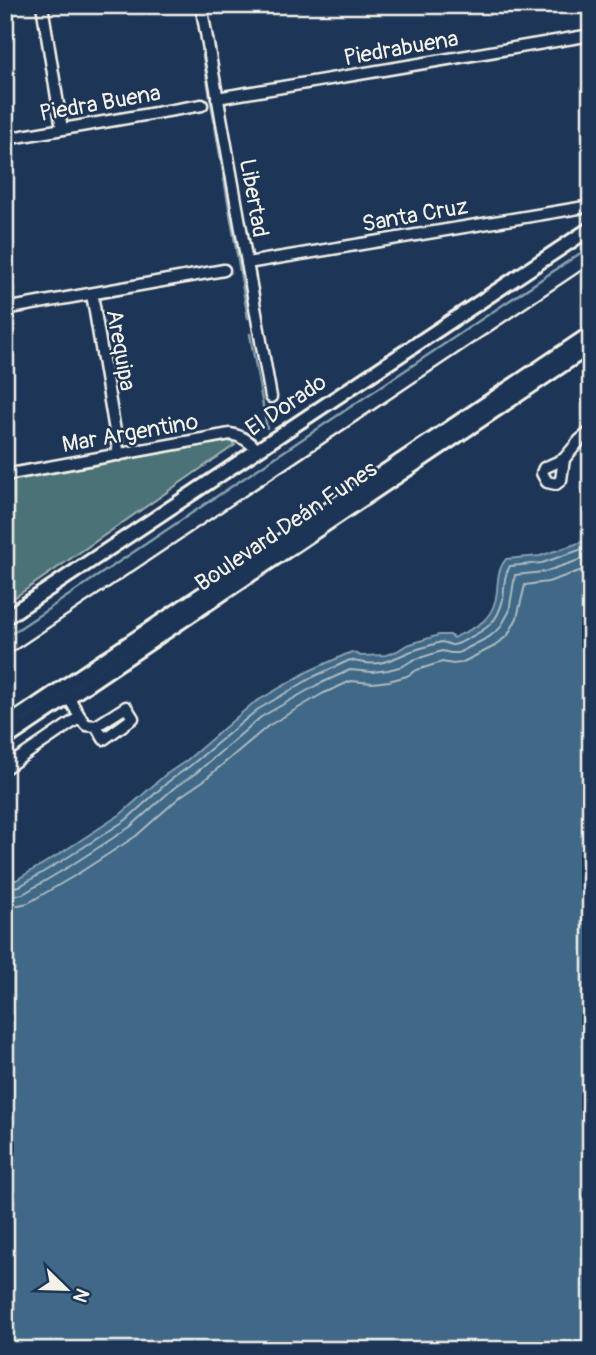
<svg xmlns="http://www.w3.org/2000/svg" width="596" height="1355" font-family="Pangolin,sans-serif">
<rect width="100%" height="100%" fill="#1d3557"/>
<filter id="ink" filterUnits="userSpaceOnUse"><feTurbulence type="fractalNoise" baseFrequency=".0143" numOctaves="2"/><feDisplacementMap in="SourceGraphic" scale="14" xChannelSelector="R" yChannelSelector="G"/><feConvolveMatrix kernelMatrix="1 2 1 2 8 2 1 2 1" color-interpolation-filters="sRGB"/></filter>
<g filter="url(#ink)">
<path fill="#4b7377" stroke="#a0b2b0" stroke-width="2" d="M229 441 235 445 5 604V482Z"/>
<path fill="#406887" stroke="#889fae" stroke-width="2" d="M591 539V1350H5V882L16 880 61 853 121 814 165 775 186 761 252 704 309 671 349 653 352 652 361 656 386 655 397 651 407 645 439 635H450L453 638C477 627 494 621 497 591 498 578 498 569 506 559L540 556Z"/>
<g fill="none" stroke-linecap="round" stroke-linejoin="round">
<g stroke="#acbac1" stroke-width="2">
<path d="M5 888 20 886 65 859 126 820 169 781 190 766 257 710 313 677 350 660C376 667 385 663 409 652 419 648 430 646 441 642 444 642 448 644 451 645 456 646 463 641 467 639 487 629 498 622 503 599 505 587 503 577 510 566L542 563 591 546"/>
<path d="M5 897 23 894 70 866 130 827 174 788 196 773 261 717 317 685 350 670 372 672 388 670 403 666 413 660 442 651 451 653H458L489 637 500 628 509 612 515 575 544 572 591 556"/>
<path d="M5 908 28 903 76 875 136 836 181 796 203 781 268 726 322 694 351 681 373 683 389 681 407 676 417 670 442 662 453 664 461 663 495 646 508 635 517 618 525 585 548 582 591 567"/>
</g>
<g stroke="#889fae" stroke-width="2.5">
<path d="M194 5 196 14"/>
<path d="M199 29 200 35"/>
<path d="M202 50 248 318"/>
<path d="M250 334 267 428"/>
<path d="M5 638 591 246"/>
</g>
<g stroke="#f4f1e8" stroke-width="15">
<g id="minor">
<path d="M42 5 62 129"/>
<path d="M201 5 271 397"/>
<path d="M217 98 591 35"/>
<path d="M5 139 202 105"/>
<path d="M247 263 591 206"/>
<path d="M92 294 119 455"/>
<path d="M5 309 224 270"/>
<path d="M564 459 561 480 556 484 547 482 542 473 544 468Z"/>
<path d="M564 459 580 440 591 431"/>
<path d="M5 475 230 434C242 436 249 441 257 450"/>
<path d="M69 698 80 717"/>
<path d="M5 768 80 717 86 725 96 726 126 707 133 718 104 739 96 726"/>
</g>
</g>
<g stroke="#f4f1e8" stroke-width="18">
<path id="tertiary" d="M5 618 591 228"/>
</g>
<g stroke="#f4f1e8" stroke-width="18">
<g id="secondary">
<path d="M5 726 591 333"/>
<path d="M5 740 591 346"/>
</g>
</g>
<use href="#minor" stroke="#1d3557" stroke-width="10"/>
<use href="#tertiary" stroke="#1d3557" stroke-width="12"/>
<use href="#secondary" stroke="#1d3557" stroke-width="12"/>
<path stroke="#f4f1e8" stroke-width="2.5" d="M5 657 591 264"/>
</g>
</g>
<g text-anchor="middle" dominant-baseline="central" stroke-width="5" stroke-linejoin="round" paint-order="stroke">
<g font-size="23" fill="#f4f1e8" stroke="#1d3557">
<text transform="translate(401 48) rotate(-10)">Piedrabuena</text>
<text transform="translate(100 103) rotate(-10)">Piedra Buena</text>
<text transform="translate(254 198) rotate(80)">Libertad</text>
<text transform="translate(415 215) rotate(-10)">Santa Cruz</text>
<text transform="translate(121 350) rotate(80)">Arequipa</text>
<text transform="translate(286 405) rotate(-34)">El Dorado</text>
<text transform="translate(130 433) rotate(-10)">Mar Argentino</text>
<text transform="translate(286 526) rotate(-34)">Boulevard Deán Funes</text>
</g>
</g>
<rect width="596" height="1355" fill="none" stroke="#1d3557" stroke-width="28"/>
<rect x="14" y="14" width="568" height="1327" fill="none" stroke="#f4f1e8" stroke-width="2.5" filter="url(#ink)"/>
<g transform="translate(66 1289) rotate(113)" stroke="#1d3557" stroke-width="5" paint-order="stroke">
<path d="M0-5L12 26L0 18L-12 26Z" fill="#f4f1e8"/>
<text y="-10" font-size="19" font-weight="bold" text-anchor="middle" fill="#f4f1e8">N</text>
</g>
</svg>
